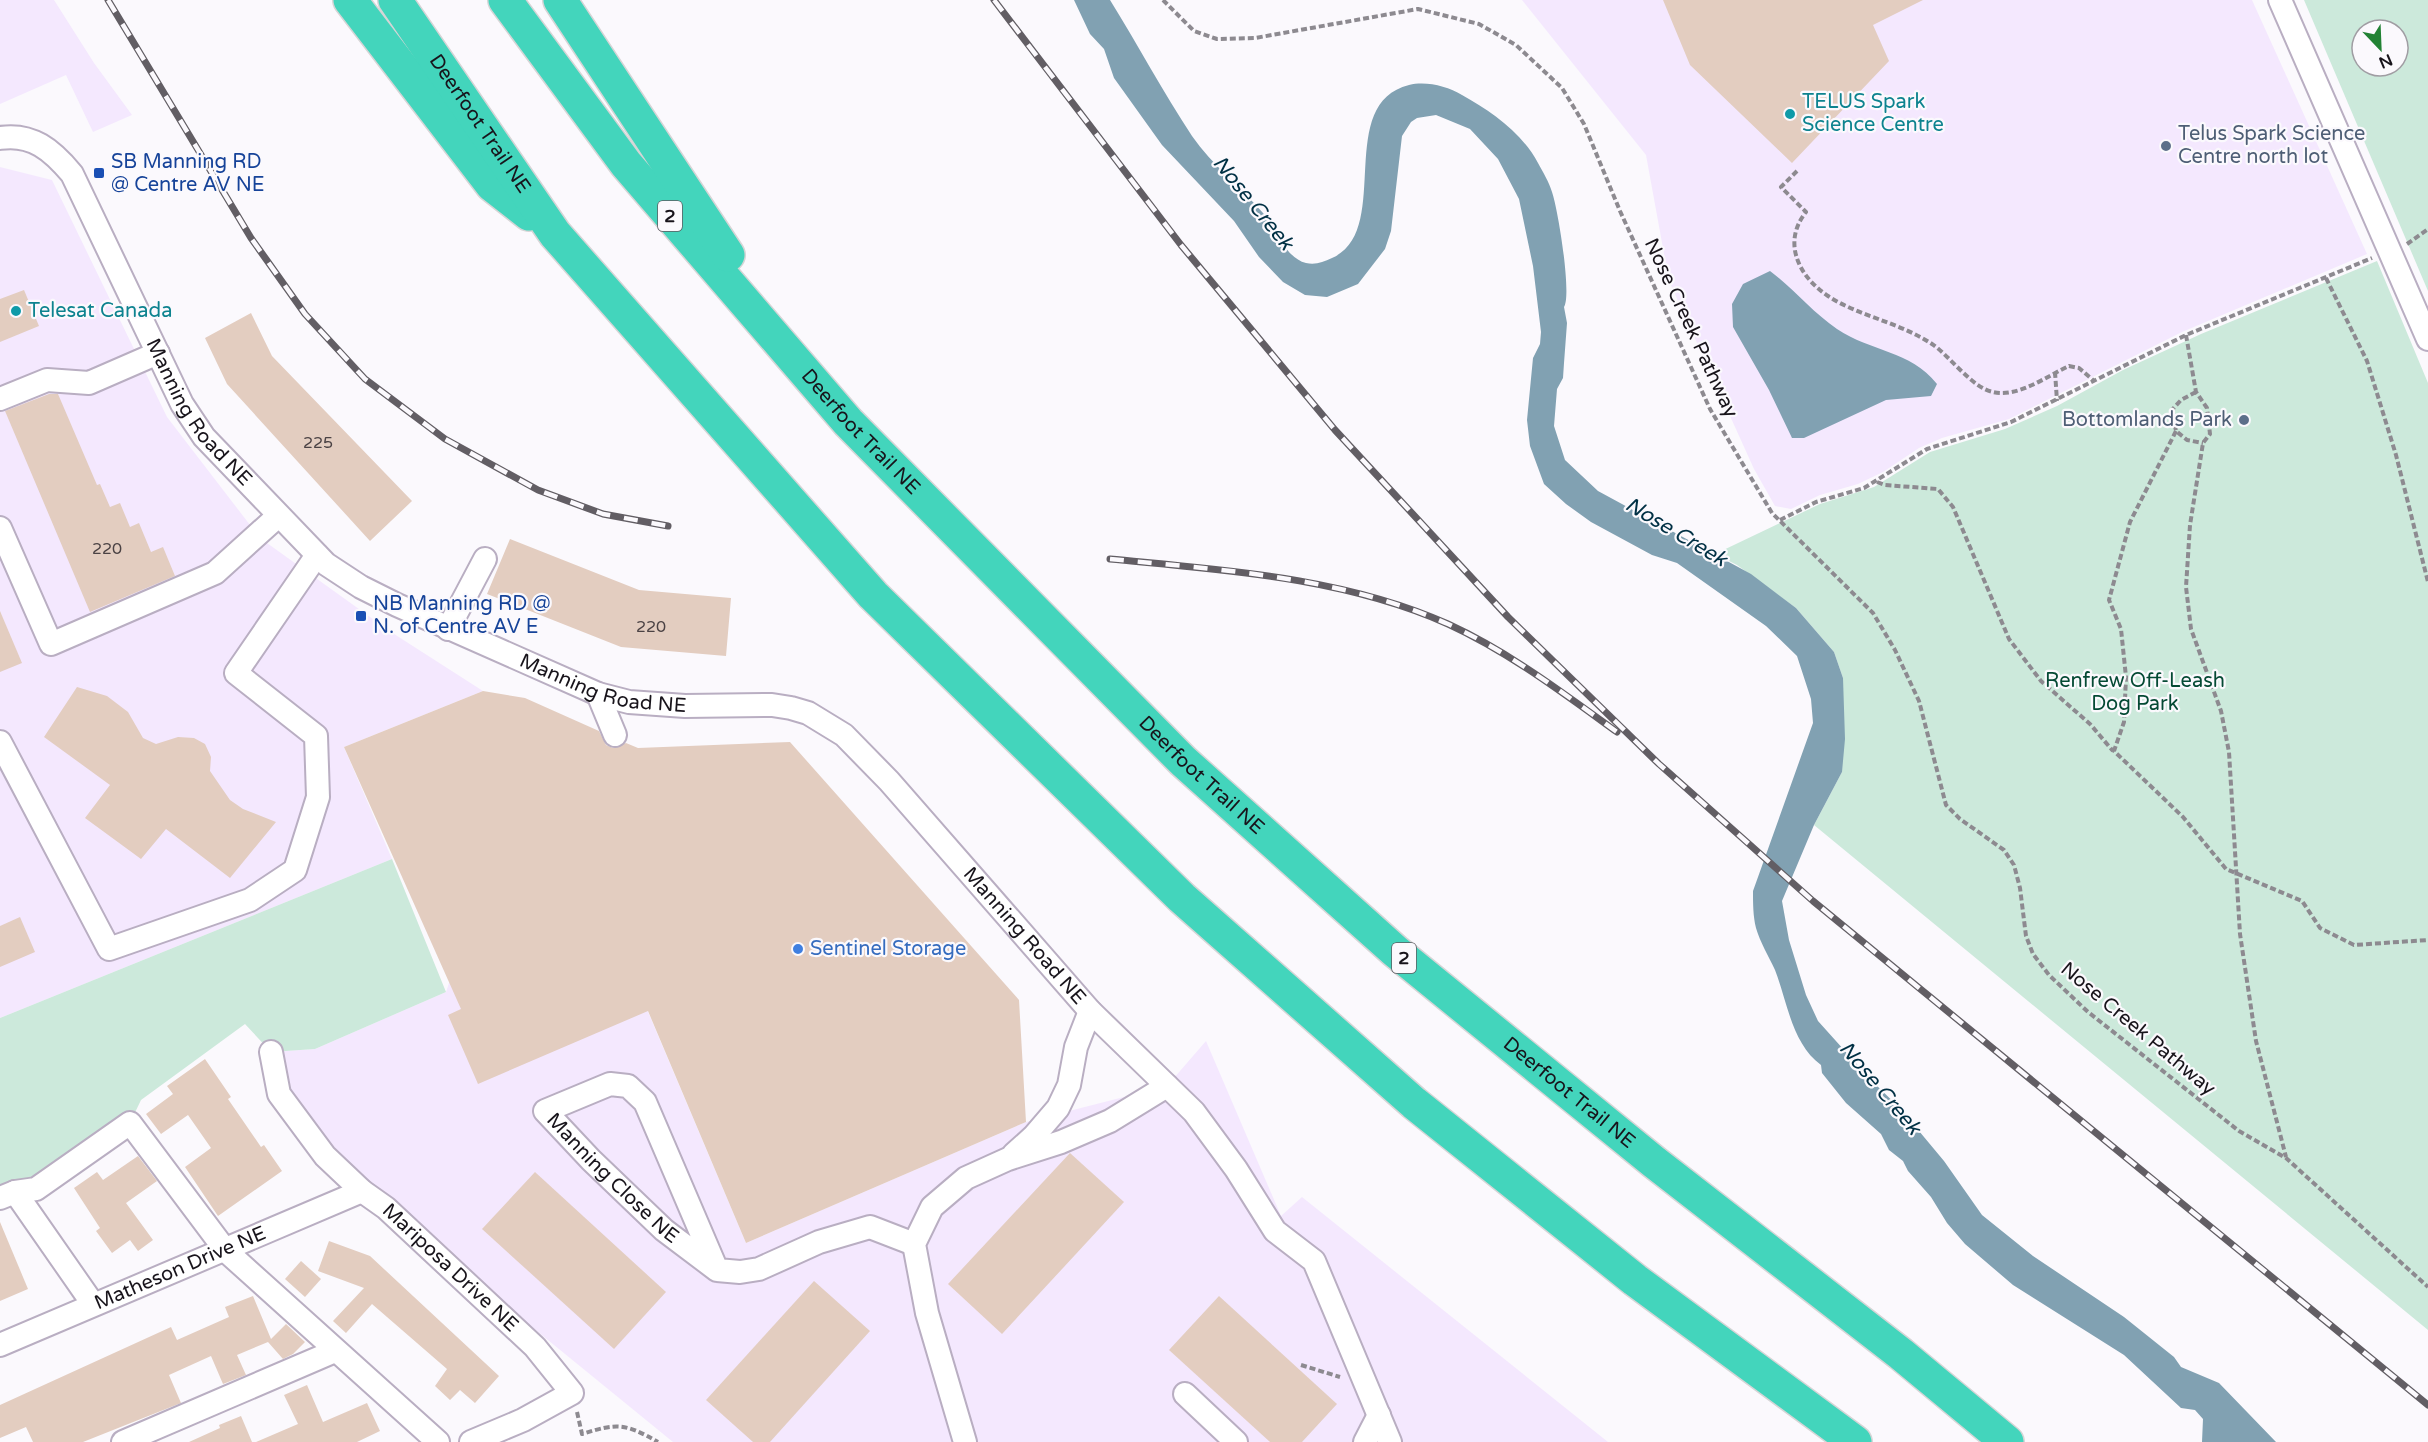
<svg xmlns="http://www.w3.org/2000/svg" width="2428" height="1442" font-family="'Varela Round',sans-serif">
<rect width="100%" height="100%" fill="#fbf9fd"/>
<g fill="#f4e8fe">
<path d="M0 0H54L94 63 132 115 93 132 66 75 0 104Z"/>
<path d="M1522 0H2252L2367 254 2182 332 2009 419 1942 438 1919 448 1883 472 1858 484 1820 495 1791 509 1775 506 1754 469 1669 281 1646 155Z"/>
<path d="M0 167 52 180 167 417 260 538 391 632 483 691 344 747 392 859 0 1018Z"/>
<path d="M607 915 746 1243 1026 1122 1167 1086 1206 1041 1281 1216 1302 1197 1608 1442H673L386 1208 279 1094 271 1052 315 1049 446 992 449 983Z"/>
</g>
<g fill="#cce9db" fill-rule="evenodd">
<path d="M2304 0H2428V291ZM2362 30H2398V66H2362Z"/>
<path d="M2377 261 2428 383V1330L1814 825 1842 772 1843 678 1834 652 1796 608 1737 565 1715 554 1820 504 1874 487 1930 452 2005 429 2057 406 2123 370 2201 334Z"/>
<path d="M392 859 446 992 315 1049 271 1052 245 1024 141 1100 130 1123 0 1198V1018Z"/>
</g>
<g fill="#81a1b2">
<path d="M1074 0H1110C1138 45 1163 92 1192 136 1212 165 1240 186 1263 213 1275 227 1285 258 1306 263 1316 265 1323 262 1332 258 1394 231 1333 104 1409 85 1426 81 1447 86 1462 95 1491 111 1522 133 1538 163 1543 172 1549 182 1552 192 1558 209 1572 295 1564 307L1567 323 1564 363 1563 378 1557 389 1554 426 1565 460 1598 491 1751 574 1796 608 1834 652 1843 678 1845 739 1842 772 1814 825 1782 901 1789 940 1806 995 1818 1021 1871 1080 1912 1120 1911 1126 1919 1131 1944 1161 1982 1215 2033 1256 2124 1317 2174 1357 2181 1367 2219 1383 2276 1442H2202L2203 1419 2195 1410 2181 1408 2124 1355 2013 1285 1965 1244 1947 1223 1931 1197 1908 1171 1903 1161 1889 1150 1881 1134 1846 1103 1822 1073 1821 1065C1792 1044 1787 1001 1775 970 1769 957 1760 942 1756 928 1753 916 1753 903 1753 891L1813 723 1811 699 1797 656 1766 626 1677 563 1652 555 1591 522 1566 504 1544 484 1530 446 1527 420 1533 358 1540 344 1541 332 1533 266 1519 199 1498 159 1470 129 1436 115 1417 118 1411 122 1402 136 1391 231 1385 249 1358 284 1327 297 1305 295 1283 282 1259 257 1234 221 1162 145 1114 78 1104 49 1090 34Z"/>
<path d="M1770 271C1794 289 1812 312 1837 329 1871 352 1910 350 1937 384L1931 396 1886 400 1804 438H1792L1769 390 1733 327 1732 304 1743 284Z"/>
</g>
<g fill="#e3cdc0">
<path d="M1663 0H1923L1873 25 1889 61 1792 163 1690 65Z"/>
<path d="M24 290 39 326 0 342V299Z"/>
<path d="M251 313 272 356 412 501 370 541 227 384 205 338Z"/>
<path d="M49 394H58L97 485 100 484 110 507 120 503 130 527 139 523 151 552 163 547 175 576 90 612 5 411Z"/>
<path d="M510 539 639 590 731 598 726 656 621 647 487 594Z"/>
<path d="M0 611 22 663 0 672Z"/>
<path d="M77 687 107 696 128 712 143 738 156 744 178 737 194 738 205 744 211 757 210 771 230 800 243 809 276 822 230 878 166 829 141 859 85 818 110 785 44 737Z"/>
<path d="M483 691 525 698 599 731 606 745 613 748 626 743 638 748 790 742 1019 1000 1026 1122 746 1243 648 1011 478 1084 448 1015 461 1009 344 747Z"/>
<path d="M20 917 35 952 0 967V926Z"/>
<path d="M205 1059 231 1097 228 1099 261 1147 264 1145 282 1171 218 1216 185 1167 211 1148 188 1115 161 1134 146 1114 173 1094 167 1086Z"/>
<path d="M1070 1153 1124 1202 1002 1334 948 1284Z"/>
<path d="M138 1156 157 1181 126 1203 153 1240 138 1251 130 1240 112 1253 96 1231 100 1228 74 1188 97 1172 103 1180Z"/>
<path d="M535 1172 666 1292 614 1349 482 1229Z"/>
<path d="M0 1222 28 1289 0 1301Z"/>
<path d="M329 1241 370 1256 499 1376 475 1403 460 1390 450 1400 435 1386 447 1369 372 1304 346 1333 333 1321 364 1288 318 1271Z"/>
<path d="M301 1261 321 1279 305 1297 285 1279Z"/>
<path d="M814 1281 870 1331 770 1442H753L706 1400Z"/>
<path d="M253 1296 271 1339 286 1324 305 1342 293 1354 283 1359 268 1342 237 1355 246 1375 223 1384 211 1356 169 1375 181 1403 83 1442H33L26 1427 0 1438V1405L171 1327 177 1340 229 1317 225 1307Z"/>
<path d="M1219 1296 1337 1404 1302 1442H1270L1169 1350Z"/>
<path d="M307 1385 323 1422 367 1403 380 1431 357 1442H256L298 1424 284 1395Z"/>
<path d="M241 1416 252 1442H189L220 1428 219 1425Z"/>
</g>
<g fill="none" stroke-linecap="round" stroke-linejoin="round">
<g stroke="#b9aec2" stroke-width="26">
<g id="minor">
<path d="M2280 0 2428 339"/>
<path id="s1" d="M0 138C32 133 52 150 72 174L182 404 204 437 326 564 361 587 397 605 598 694 629 702 685 706 772 705 791 708 808 713 844 735 889 781 1090 1011 1194 1112 1236 1169 1275 1231 1314 1261 1390 1442"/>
<path d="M0 399 47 380 89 383 158 353"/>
<path d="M0 528 51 644 215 573 278 516"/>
<path d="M448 629 485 559"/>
<path d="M598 694 615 735"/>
<path d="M0 742 109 949 250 900 295 870 318 797 316 736 236 673 317 555"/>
<path id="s2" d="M271 1052 279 1094 325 1156 362 1191 386 1208 535 1347 572 1393 523 1420 471 1442"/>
<path d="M1014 1154 1034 1136 1058 1108 1069 1085 1076 1047 1090 1011"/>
<path d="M15 1192 93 1304"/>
<path d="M0 1198 15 1192 36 1189 130 1123 226 1251 438 1442"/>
<path id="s3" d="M717 1270 645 1102 628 1086 610 1084 545 1111 591 1160 664 1230 717 1270 740 1272 759 1269 819 1242 870 1227 914 1244"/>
<path id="s4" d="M0 1345 362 1191"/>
<path d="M1185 1394 1236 1442"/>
<path d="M123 1442 335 1351"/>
<path d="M965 1442 927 1313 914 1244 932 1207 966 1178 1008 1159 1061 1142 1110 1121 1167 1086"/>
<path d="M1365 1442 1379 1415"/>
</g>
</g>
<g stroke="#d5d5d6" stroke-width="36">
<g id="highway">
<path d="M350 0 492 185 529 214"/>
<path id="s5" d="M395 0 555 234 873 595 1182 898 1414 1103 1635 1280 1855 1442"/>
<path id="s6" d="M505 0 626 164 848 422 1183 761 1395 951 1654 1162 1901 1354 2007 1442"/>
<path d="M560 0 728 255"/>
</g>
</g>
<g stroke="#8d8a90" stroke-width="4" stroke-dasharray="6 3" stroke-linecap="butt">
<path d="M1163 0 1194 31 1217 39 1255 38 1418 9 1479 24 1516 45 1562 88 1584 124 1620 211 1710 409 1772 513 1873 613 1895 650 1919 701 1946 805 1960 819 2004 850 2014 865 2020 888 2026 936 2033 954 2049 975 2088 1012 2239 1131 2286 1158 2428 1287"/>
<path d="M1797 171 1781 187 1806 212C1782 242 1798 276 1828 296 1858 316 1899 322 1932 344 1950 356 1972 388 1993 392 2018 398 2047 376 2069 366L2079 368 2093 380"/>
<path d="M2407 244 2428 229"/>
<path d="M2326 278 2367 361 2396 455 2428 582"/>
<path d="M2186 335 2196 392 2207 408 2210 434 2203 443 2190 525 2186 587 2191 629 2221 711 2229 752 2240 934 2256 1041 2286 1157"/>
<path d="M2055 372 2057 401"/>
<path d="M2196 392 2181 400 2172 410 2176 431 2187 440 2203 443"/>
<path d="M2176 431 2130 522 2109 600 2121 629 2126 677 2124 722 2114 751 2183 817 2226 869 2302 901 2320 928 2354 945 2428 940"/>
<path d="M1877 482 1885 485 1938 489 1953 507 2009 639 2041 681 2090 724 2113 751"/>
<path d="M1780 520 1816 502 1864 488 1927 449 2011 422 2186 335 2372 258"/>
<path d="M1301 1365 1340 1377"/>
<path d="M577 1412 582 1434C617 1423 625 1423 658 1442"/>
</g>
<use href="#minor" stroke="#fff" stroke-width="22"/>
<use href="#highway" stroke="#43d5bc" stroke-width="33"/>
<g stroke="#625e64" stroke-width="7">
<g id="rail">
<path d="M108 0 251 238 305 314 365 379 445 439 538 490 603 514 668 526"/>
<path d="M994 0 1181 245 1335 430 1508 617 1659 764 1813 901 2428 1405"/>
<path d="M1110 559C1223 570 1343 577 1448 624 1509 652 1563 693 1617 732"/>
</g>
</g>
<use href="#rail" stroke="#fbf9fd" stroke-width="4.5" stroke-dasharray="14" stroke-linecap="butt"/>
</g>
<g fill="#0f9aa8" stroke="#fbf9fd" stroke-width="2">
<circle cx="1790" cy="114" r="6"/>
<circle cx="16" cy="311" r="6"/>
</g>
<g fill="#5c6f8a" stroke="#fbf9fd" stroke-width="2">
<circle cx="2166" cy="146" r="6"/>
<circle cx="2244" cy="420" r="6"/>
</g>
<g fill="#1a4fb4" stroke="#fbf9fd" stroke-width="2">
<rect x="93" y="167" width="12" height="12" rx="3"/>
<rect x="355" y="610" width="12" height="12" rx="3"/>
</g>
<circle fill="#3f7fe0" stroke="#fbf9fd" stroke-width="2" cx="798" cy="949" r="6"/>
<g text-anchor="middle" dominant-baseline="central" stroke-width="4.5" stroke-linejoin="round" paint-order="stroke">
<g font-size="16" fill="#4b4244">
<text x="318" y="443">225</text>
<text x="107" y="549">220</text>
<text x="651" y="627">220</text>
</g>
<g fill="#fbf9fd" stroke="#5c595f" stroke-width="1.5">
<rect x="658" y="201" width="24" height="30" rx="4.5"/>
<rect x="1392" y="943" width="24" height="30" rx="4.5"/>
</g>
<g font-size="18" font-weight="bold" fill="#18141b">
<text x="670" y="216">2</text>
<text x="1404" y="958">2</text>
</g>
<g font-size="20" fill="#0d838f" stroke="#fbf9fd" text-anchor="start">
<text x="1802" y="102">TELUS Spark<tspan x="1802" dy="23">Science Centre</tspan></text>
<text x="28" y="311">Telesat Canada</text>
</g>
<g font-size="20" fill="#18141b" stroke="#fbf9fd">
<text stroke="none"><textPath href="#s5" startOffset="150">Deerfoot Trail NE</textPath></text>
<text transform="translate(1691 328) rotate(65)">Nose Creek Pathway</text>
<text stroke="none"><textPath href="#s1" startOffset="356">Manning Road NE</textPath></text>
<text stroke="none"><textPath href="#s6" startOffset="560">Deerfoot Trail NE</textPath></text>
<text stroke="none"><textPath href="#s1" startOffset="860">Manning Road NE</textPath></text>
<text stroke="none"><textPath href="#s6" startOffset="1044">Deerfoot Trail NE</textPath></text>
<text stroke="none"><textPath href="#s1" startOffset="1382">Manning Road NE</textPath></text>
<text transform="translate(2138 1029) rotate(40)">Nose Creek Pathway</text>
<text stroke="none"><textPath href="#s6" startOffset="1530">Deerfoot Trail NE</textPath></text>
<text stroke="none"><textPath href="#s3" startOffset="390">Manning Close NE</textPath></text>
<text stroke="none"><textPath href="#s4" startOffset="196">Matheson Drive NE</textPath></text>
<text stroke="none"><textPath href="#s2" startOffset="288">Mariposa Drive NE</textPath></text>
</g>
<g font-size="20" fill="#4e5e75" stroke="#fbf9fd" text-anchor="start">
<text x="2178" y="134">Telus Spark Science<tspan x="2178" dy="23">Centre north lot</tspan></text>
<text x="2232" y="420" text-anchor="end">Bottomlands Park</text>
</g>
<g font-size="20" fill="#164399" stroke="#fbf9fd" text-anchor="start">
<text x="111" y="162">SB Manning RD<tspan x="111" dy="23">@ Centre AV NE</tspan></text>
<text x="373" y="604">NB Manning RD @<tspan x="373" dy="23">N. of Centre AV E</tspan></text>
</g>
<g font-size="20" fill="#054a34" stroke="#fbf9fd">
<text x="2135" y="681">Renfrew Off-Leash<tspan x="2135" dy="23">Dog Park</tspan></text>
</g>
<g font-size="20" fill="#366cbe" stroke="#fbf9fd" text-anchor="start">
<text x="810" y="949">Sentinel Storage</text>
</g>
<g font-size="21" font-style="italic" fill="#003044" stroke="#fbf9fd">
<text transform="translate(1253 203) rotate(51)">Nose Creek</text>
<text transform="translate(1676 532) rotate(31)">Nose Creek</text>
<text transform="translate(1880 1088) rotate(50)">Nose Creek</text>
</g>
</g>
<g transform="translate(2380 48) rotate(157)"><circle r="28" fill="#fbf9fd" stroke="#a09da3" stroke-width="1.5"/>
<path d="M0-4.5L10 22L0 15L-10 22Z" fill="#228234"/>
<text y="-9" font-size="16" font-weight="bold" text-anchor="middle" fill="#18141b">N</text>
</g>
</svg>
